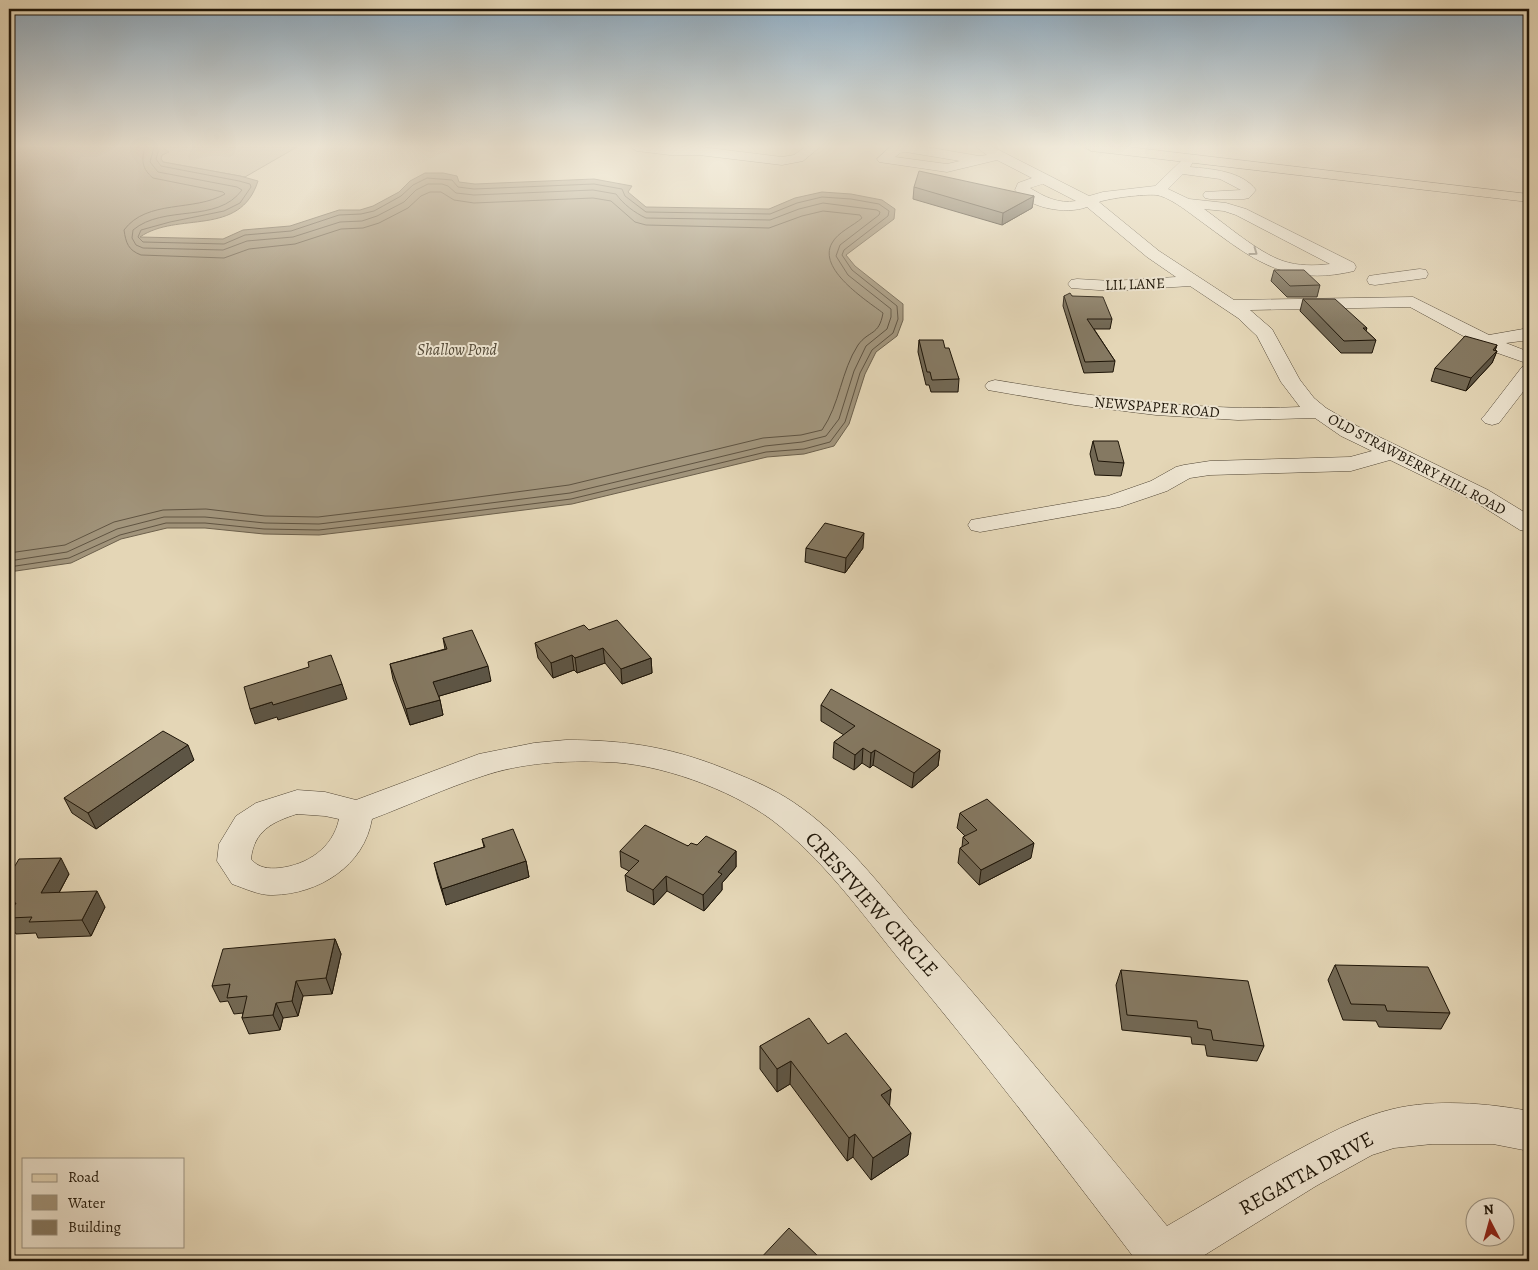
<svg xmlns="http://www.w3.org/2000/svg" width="1538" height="1270" font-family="Alegreya,serif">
<rect width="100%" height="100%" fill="#e4d6b6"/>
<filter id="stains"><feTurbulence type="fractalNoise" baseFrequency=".004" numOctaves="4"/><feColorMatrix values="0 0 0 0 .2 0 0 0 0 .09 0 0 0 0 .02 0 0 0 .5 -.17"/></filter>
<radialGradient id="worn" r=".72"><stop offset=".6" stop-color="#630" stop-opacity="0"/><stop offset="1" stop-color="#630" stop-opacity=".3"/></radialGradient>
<path fill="#c2b598" stroke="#706550" d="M162 147H297L245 177 163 162 161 159 162 155 168 152Z"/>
<path fill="#a1947b" stroke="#6d614d" d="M9 147H162L169 152 162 155 161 159 163 162 240 176 258 181C240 238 177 211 140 237L223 239 243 230 290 226 339 210H360L373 206 399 192 410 181 425 173H443L457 176 459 182 475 184 594 179 632 186 628 192 646 207 769 209 795 198 822 192 851 194 882 200 895 209 894 219 846 255 855 266 903 304V320L897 336 876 352 865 374 849 424 834 446 804 454 767 457 572 504 412 524 319 535 264 534 205 528H167L121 539 71 563 9 572Z"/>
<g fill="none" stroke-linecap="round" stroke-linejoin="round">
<g stroke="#605442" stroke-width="1">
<path d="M9 553 65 545 114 522 163 510 206 509 265 516 318 517 410 506 569 485 763 438 801 435 822 430C840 404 841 371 858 345 869 330 879 336 883 313 866 300 817 269 832 243 838 232 853 226 862 218L860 215 823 211 802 216 769 228 646 225 635 222 611 201 593 198 474 203 454 200 441 192H430L421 196 408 208 379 223 363 228 341 229 295 244 249 249 224 258 141 255C128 250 126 243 124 230 147 199 194 212 225 194L223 192 153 178C142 169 141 160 145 147"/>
<path d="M9 561 67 552 117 529 164 517H205L265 523 319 524 411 513 570 493 765 446 802 442 826 436 839 419 854 371 866 346 887 329 891 317V309L848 275 836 256 840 245 879 215 880 212 877 210 823 203 799 209 770 220 646 218C635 213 623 204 616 194L593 190 474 195 456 193 448 186 442 184H428L416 190 404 202 377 216 362 221 340 222 293 237 247 241 223 250 143 248 136 245 132 238 133 230C164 204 217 224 242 190L237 187 158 172 150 162 154 147"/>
<path d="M9 567 69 558 120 535 166 523H205L264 529 319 530 411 519 571 499 766 452 804 449 830 442 845 422 860 373 872 350 893 333 898 319 897 306 852 270 842 255 844 250 888 216 889 211 879 204 851 199 822 197 797 203 770 214 646 212 625 196 622 189 594 184 474 189 458 187 452 180 427 178 413 185 401 196 374 211 361 214 339 215 291 231 245 235 224 244 143 242 138 237 141 230 170 222 224 211 240 203 251 187 250 184 239 181 161 166 156 159 160 147"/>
</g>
<g stroke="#504534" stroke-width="1">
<g id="minor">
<path d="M631 147H701L782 157 794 155 805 147H820L803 161 782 165 699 155H670L637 151Z"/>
<path d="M890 147H926L979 156 987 155 976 147H993L1089 196 1103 192 1155 186 1181 161 1183 155H1193L1195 158 1190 167C1212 169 1242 171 1256 190L1249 198 1244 199H1210L1205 198 1203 195 1205 192 1241 190 1220 179 1183 174 1168 189 1189 199 1226 203 1246 209 1354 263 1356 267 1354 271C1282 288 1249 256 1195 217 1186 210 1167 196 1156 195 1144 194 1110 198 1099 202L1159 251 1234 300 1413 297 1489 335 1529 328V340L1506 343 1529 352V364L1489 350 1410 307 1250 310 1272 329 1300 380 1314 398 1326 408 1357 426 1488 490 1529 515V532L1520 530 1472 500 1390 460 1351 471 1210 475 1190 478 1167 491 1120 507 980 532 971 530 968 525 971 520 1108 496 1151 481 1176 467 1184 465 1210 461 1350 457 1372 451 1341 436 1315 418 1238 420 1156 415 1075 405 988 390 985 386 988 382 995 380C1096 397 1197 412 1300 407L1281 382 1257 336 1238 318 1190 286 1112 291 1071 288 1068 284 1071 280 1077 279 1112 281 1176 277 1147 257 1087 207C1066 215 1028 208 1015 190L1018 183 1032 178 997 160 947 172 879 162 877 159ZM906 152 960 161 947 164 895 157 900 153ZM1043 184 1076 201C1058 204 1045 197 1030 188ZM1204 209 1224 211 1236 215 1330 264C1314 266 1298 266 1283 261 1257 252 1227 225 1204 209Z"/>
<path d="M1420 269 1426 270 1428 274 1426 278 1375 285 1369 284 1367 280 1369 276 1375 275Z"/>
<path d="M1529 365V384L1499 423 1492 425 1485 423 1481 419 1485 415 1522 367Z"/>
<path d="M566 740C630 740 676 748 735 773 755 781 775 790 793 802 843 835 881 887 920 932 1005 1028 1086 1127 1167 1226 1214 1199 1261 1169 1309 1144 1336 1130 1363 1116 1393 1109 1435 1099 1487 1103 1529 1111V1151L1493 1144H1432L1394 1148 1372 1155 1316 1186 1195 1261H1130L1132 1255C1056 1155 980 1056 899 959 860 911 822 858 772 820 730 789 658 763 606 762 566 760 521 763 483 776 446 788 409 805 372 819 364 866 319 894 273 895 260 896 244 888 232 884L217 861 219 844 236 816 256 803 297 790 325 792 356 800 479 754 534 743ZM297 814 325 816 339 819C333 848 307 865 279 868 269 869 258 868 251 859 254 831 272 822 297 814Z"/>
</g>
</g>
<g stroke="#1e1508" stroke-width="1">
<path id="major" d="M1085 147H1128L1529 194V202L1091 151Z"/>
</g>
<use href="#minor" fill="#ede4d0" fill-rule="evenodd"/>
<use href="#major" fill="#e4d6b6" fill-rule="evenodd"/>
</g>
<g fill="#726854" stroke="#1e1508">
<path d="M914 187 1034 196 1032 208 1002 225 913 199Z"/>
<path d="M1274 270 1320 285 1317 297H1287L1271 281Z"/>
<path d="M1064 296H1072L1112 319 1110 329H1094L1115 361 1113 372 1084 373 1063 306Z"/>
<path d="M1303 299 1367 328 1366 331 1376 340 1372 353H1341L1300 311Z"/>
<path d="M919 340 945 348 959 379 958 392H931L929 385H926L918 352Z"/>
<path d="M1497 345 1495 350 1497 351 1492 363 1466 391 1431 381 1435 368Z"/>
<path d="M1529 410V426L1526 425 1529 418 1526 417Z"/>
<path d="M1093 441 1124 463 1121 476 1095 475 1090 454Z"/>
<path d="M806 548H863L845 573 805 562Z"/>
<path d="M589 630 651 658 652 673 622 684 605 663 577 673 574 670 553 678 538 658 535 643Z"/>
<path d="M443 638 491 681 439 696 443 715 410 725 393 679 390 664 445 649Z"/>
<path d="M821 705 940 750 938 766 912 788 873 765 870 768 862 763 854 770 833 758 834 742 844 735 821 721Z"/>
<path d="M194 760 96 829 72 813 64 798Z"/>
<path d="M960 813 1031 858 979 885 958 863 960 848 962 847 963 837 965 836 957 828Z"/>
<path d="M482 839 526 861 529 877 446 905 438 879 434 863 484 847Z"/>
<path d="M697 845 736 851V867L722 883V890L704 911 667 891 654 905 627 891 625 875 629 871 621 867 620 851Z"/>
<path d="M69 874 59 893 105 907 91 936 38 938 36 933 16 934 9 922V915L11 911H9V876Z"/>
<path d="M335 939 341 954 332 994 303 996 298 1016 283 1018 280 1030 249 1034 242 1018 243 1013 234 1014 228 1001 220 1002 212 986Z"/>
<path d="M1335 965 1450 1013 1441 1029 1379 1027 1376 1021 1343 1020 1328 980Z"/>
<path d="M1121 970 1264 1046 1257 1061 1207 1056 1205 1045 1192 1044 1191 1037 1122 1030 1116 985Z"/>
<path d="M828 1044 891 1089 889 1105 908 1155 871 1180 853 1157 847 1161 790 1084 777 1092 760 1069V1046Z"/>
</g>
<g fill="#5d5545" stroke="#1e1508">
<path d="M1034 196 1032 208 1002 225 1003 213Z"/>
<path d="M1497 345 1494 354 1497 351 1492 363 1466 391 1471 378Z"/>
<path d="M864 533 863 548 845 573 846 558Z"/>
<path d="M603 648 605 663 577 673 575 658Z"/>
<path d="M572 655 574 670 553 678 551 663Z"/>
<path d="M651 658 652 673 622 684 621 669Z"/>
<path d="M488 666 491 681 436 697 433 682Z"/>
<path d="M342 684 347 699 278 720 277 717 255 724 250 709 272 702Z"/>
<path d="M440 700 443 715 410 725 406 709Z"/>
<path d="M188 745 194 760 96 829 88 813Z"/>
<path d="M863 748 862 763 854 770 855 755Z"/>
<path d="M875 750 873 765 870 768 871 753Z"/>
<path d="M940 750 938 766 912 788 914 773Z"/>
<path d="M1034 843 1031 858 979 885 981 870Z"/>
<path d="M736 851V867L722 883V890L704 911 703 895 718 872Z"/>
<path d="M61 858 69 874 50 909 41 893Z"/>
<path d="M526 861 529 877 446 905 442 889Z"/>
<path d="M666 876 667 891 654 905 653 890Z"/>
<path d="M97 891 105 907 91 936 82 920Z"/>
<path d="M335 939 341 954 332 994 326 978Z"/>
<path d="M296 981 303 996 298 1016 292 1001Z"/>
<path d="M276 1003 283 1018 280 1030 273 1015Z"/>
<path d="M791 1061 790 1084 777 1092V1069Z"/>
<path d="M891 1089 889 1112 881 1095Z"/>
<path d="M911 1133 908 1155 871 1180 873 1158Z"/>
<path d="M855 1134 853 1157 847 1161 849 1138Z"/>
</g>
<g fill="#857962" stroke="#1e1508">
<path d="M919 171 1034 196 1003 213 914 187Z"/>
<path d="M1274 270H1304L1320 285 1290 286Z"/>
<path d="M1070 293 1072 296 1103 297 1112 319H1087L1115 361 1085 362 1064 296Z"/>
<path d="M1303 299H1335L1367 328H1363L1376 340 1344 341Z"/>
<path d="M1465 336 1497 345 1493 350 1497 351 1471 378 1435 368Z"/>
<path d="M919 340H943L945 348H949L959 379 932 380 930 372H927Z"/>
<path d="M1093 441H1118L1124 463 1098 461Z"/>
<path d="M825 523 864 533 846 558 806 548Z"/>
<path d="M617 620 651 658 621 669 603 648 575 658 572 655 551 663 535 643 584 625 589 630Z"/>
<path d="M472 630 488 666 433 682 440 700 406 709 390 664 447 649 443 638Z"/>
<path d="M331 655 342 684 273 705 272 702 250 709 244 687 309 667 308 662Z"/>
<path d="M831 689 940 750 914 773 875 750 871 753 863 748 855 755 834 742 855 726 821 705Z"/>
<path d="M163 731 188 745 88 813 64 798Z"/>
<path d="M987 799 1034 843 981 870 960 848 969 843 963 837 977 830 960 813Z"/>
<path d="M645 825 688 846 691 843 697 845 706 836 736 851 718 872 722 874 703 895 666 876 653 890 625 875 639 861 620 851Z"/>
<path d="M513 829 526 861 442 889 434 863 485 847 482 839Z"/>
<path d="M61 858 41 893 97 891 82 920 29 922 32 917 9 918V915L16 903H9V901L12 895H9V876L19 859Z"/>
<path d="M335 939 326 978 296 981 292 1001 276 1003 273 1015 242 1018 247 996 227 998 230 984 212 986 223 949Z"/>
<path d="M1335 965 1428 967 1450 1013 1387 1011 1385 1005 1351 1004Z"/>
<path d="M1121 970 1248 981 1264 1046 1213 1040 1211 1030 1198 1028 1197 1021 1127 1015Z"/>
<path d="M809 1018 828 1044 846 1033 891 1089 881 1095 911 1133 873 1158 855 1134 849 1138 791 1061 777 1069 760 1046Z"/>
<path d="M789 1228 823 1261H758Z"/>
</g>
<defs><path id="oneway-chevron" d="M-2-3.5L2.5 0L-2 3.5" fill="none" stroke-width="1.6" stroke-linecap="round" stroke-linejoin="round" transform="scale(1.25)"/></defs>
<use stroke="#908776" href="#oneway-chevron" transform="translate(1254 252) rotate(36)"/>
<linearGradient id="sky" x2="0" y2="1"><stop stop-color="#8ba7bc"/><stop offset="0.45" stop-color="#f3edde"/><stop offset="1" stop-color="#f3edde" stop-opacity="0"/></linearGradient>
<rect width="1538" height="325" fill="url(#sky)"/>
<g text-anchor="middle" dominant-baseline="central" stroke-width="4" stroke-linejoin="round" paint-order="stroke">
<g font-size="15" fill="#1e1508" stroke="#ede4d0">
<text transform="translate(1135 284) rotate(-2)">LIL LANE</text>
<text transform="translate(1157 407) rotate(5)">NEWSPAPER ROAD</text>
<text transform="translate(1417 464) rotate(28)">OLD STRAWBERRY HILL ROAD</text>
</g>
<g font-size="16" font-style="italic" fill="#524836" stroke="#ede4d0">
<text x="457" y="350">Shallow Pond</text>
</g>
<g font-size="21" fill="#1e1508" stroke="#ede4d0">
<text transform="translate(872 904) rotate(48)">CRESTVIEW CIRCLE</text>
<text transform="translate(1306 1173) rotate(-29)">REGATTA DRIVE</text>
</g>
</g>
<rect width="1538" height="1270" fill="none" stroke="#e4d6b6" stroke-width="30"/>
<rect x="10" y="10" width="1518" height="1250" fill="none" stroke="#1e1508" stroke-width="2.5"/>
<rect x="15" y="15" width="1508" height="1240" fill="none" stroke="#1e1508"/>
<rect x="22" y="1158" width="162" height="90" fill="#ede4d0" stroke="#9a9180"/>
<rect x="32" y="1174" width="25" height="8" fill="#e4d6b6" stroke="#9a9180"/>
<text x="68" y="1182" font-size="15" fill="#1e1508">Road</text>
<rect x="32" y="1195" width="25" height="15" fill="#a1947b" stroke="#9a9180"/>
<text x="68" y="1208" font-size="15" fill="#1e1508">Water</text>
<rect x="32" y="1220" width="25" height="15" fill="#857962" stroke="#9a9180"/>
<text x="68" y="1232" font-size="15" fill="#1e1508">Building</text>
<g transform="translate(1490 1222) rotate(354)"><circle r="24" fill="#ede4d0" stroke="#9a9180"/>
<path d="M0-4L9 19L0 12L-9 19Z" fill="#8f2418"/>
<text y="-8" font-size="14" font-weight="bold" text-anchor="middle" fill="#1e1508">N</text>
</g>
<rect width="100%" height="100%" filter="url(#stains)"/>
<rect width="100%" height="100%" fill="url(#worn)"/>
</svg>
